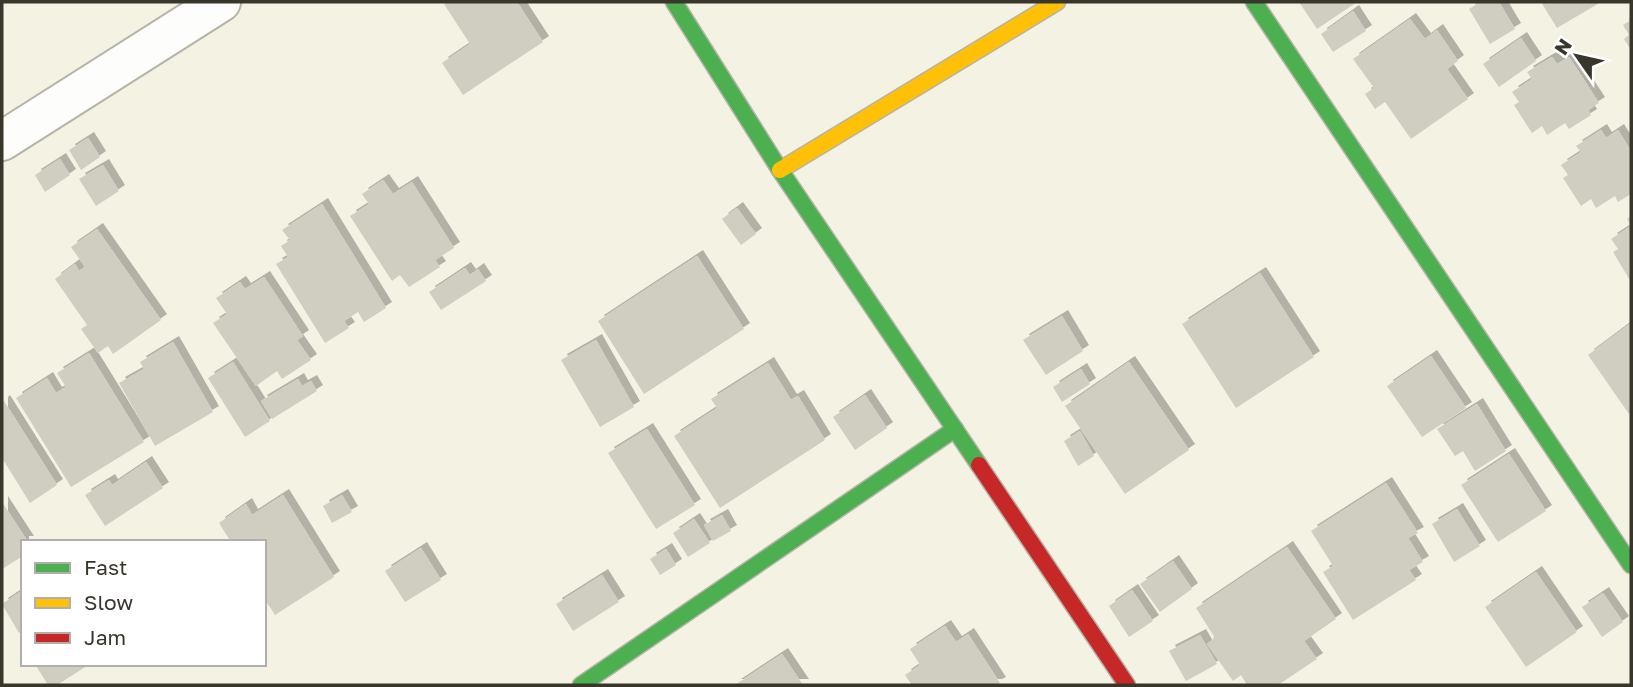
<svg xmlns="http://www.w3.org/2000/svg" width="1633" height="687" font-family="'Golos Text',sans-serif">
<defs>
<filter id="shadow"><feDropShadow dx="6" dy="-6" stdDeviation="0" flood-color="#0004"/></filter>
</defs>
<rect width="100%" height="100%" fill="#f4f2e3"/>
<g fill="#cfcec1" filter="url(#shadow)">
<path d="M448 2H517L543 42 463 95 442 63 470 44 444 4Z"/>
<path d="M1299 2H1357L1317 29Z"/>
<path d="M1480 2H1499L1515 29 1490 44 1469 9Z"/>
<path d="M1541 2H1601L1557 28Z"/>
<path d="M1353 11 1366 31 1333 52 1321 34Z"/>
<path d="M1410 19 1425 39 1437 30 1458 61 1447 69 1468 99 1411 139 1385 102 1375 109 1365 94 1374 88 1353 59Z"/>
<path d="M1631 20V50L1624 39 1629 35 1623 25Z"/>
<path d="M1521 38 1536 61 1499 87 1483 64Z"/>
<path d="M1552 57 1557 64 1569 57 1599 103 1588 110 1591 115 1569 129 1565 123 1547 135 1542 126 1532 133 1514 105 1519 102 1512 92 1532 79 1527 72Z"/>
<path d="M1601 130 1606 138 1618 130 1631 151V194L1618 202 1615 196 1596 208 1591 199 1581 206 1563 178 1568 175 1561 165 1581 152 1576 146Z"/>
<path d="M88 138 100 157 81 170 69 150Z"/>
<path d="M60 159 70 175 45 192 35 175Z"/>
<path d="M103 165 119 191 96 206 79 179Z"/>
<path d="M383 180 393 194 412 182 454 248 435 260 440 267 409 287 400 275 392 281 350 216 369 204 362 194Z"/>
<path d="M322 204 386 308 364 322 358 312 344 321 349 328 325 343 276 264 288 257 281 246 290 240 282 230Z"/>
<path d="M737 208 756 234 741 245 722 219Z"/>
<path d="M1631 216V282L1613 252 1618 249 1611 239 1631 226 1627 219Z"/>
<path d="M97 229 161 320 113 354 108 346 98 353 81 329 87 325 55 279 75 264 79 271 85 267 71 247Z"/>
<path d="M697 256 744 329 644 394 598 321Z"/>
<path d="M465 268 470 275 478 269 486 281 441 310 429 292Z"/>
<path d="M1260 273 1314 357 1236 408 1182 324Z"/>
<path d="M264 277 303 336 297 340 311 360 282 379 277 371 256 386 213 323 227 314 216 298 240 282 245 289Z"/>
<path d="M1062 316 1083 351 1046 375 1023 340Z"/>
<path d="M1631 323V412L1629 414 1588 355Z"/>
<path d="M596 340 634 407 600 427 561 360Z"/>
<path d="M173 342 213 412 155 446 119 383 144 369 140 362Z"/>
<path d="M89 353 144 442 71 487 16 398 47 378 56 393 66 387 57 373Z"/>
<path d="M1431 356 1466 408 1422 437 1387 386Z"/>
<path d="M233 362 270 421 245 437 208 378Z"/>
<path d="M1129 362 1189 450 1125 494 1065 406Z"/>
<path d="M768 363 791 400 798 396 825 440 720 508 674 436 717 408 711 399Z"/>
<path d="M1081 369 1090 384 1062 402 1053 387Z"/>
<path d="M298 379 302 386 311 381 317 391 272 419 261 401Z"/>
<path d="M865 395 887 428 855 450 833 417Z"/>
<path d="M4 401 57 485 30 503 2 458V403Z"/>
<path d="M1477 404 1506 451 1475 471 1463 451 1455 456 1437 429Z"/>
<path d="M647 429 695 505 656 529 608 453Z"/>
<path d="M1080 431 1094 456 1078 466 1064 441Z"/>
<path d="M1509 454 1546 511 1498 542 1461 485Z"/>
<path d="M146 462 163 488 105 526 85 495 109 480 112 485Z"/>
<path d="M1386 483 1418 533 1408 538 1423 562 1409 570 1416 580 1353 620 1323 572 1333 566 1311 531Z"/>
<path d="M283 495 334 577 275 615 264 598V542H231L219 523 246 504 252 515Z"/>
<path d="M342 495 352 512 332 523 323 506Z"/>
<path d="M2 502 28 542H23V556L2 569Z"/>
<path d="M1457 509 1480 546 1454 562 1432 524Z"/>
<path d="M722 515 731 531 713 541 704 525Z"/>
<path d="M694 519 710 543 688 557 673 533Z"/>
<path d="M1287 547 1336 619 1304 641 1317 659 1278 685H1247L1241 675 1233 681 1207 644 1215 638 1196 608Z"/>
<path d="M421 548 441 580 405 602 385 571Z"/>
<path d="M666 549 676 565 660 575 650 559Z"/>
<path d="M1173 561 1192 589 1160 612 1140 584Z"/>
<path d="M1536 572 1577 632 1526 667 1485 607Z"/>
<path d="M602 575 619 602 573 631 556 604Z"/>
<path d="M23 590V630L19 633 2 604Z"/>
<path d="M1132 590 1153 621 1129 637 1109 606Z"/>
<path d="M1603 593 1623 622 1602 637 1582 607Z"/>
<path d="M945 626 956 642 968 634 1000 683 996 685H912L905 675 920 665 910 649Z"/>
<path d="M1200 635 1217 664 1186 681 1169 651Z"/>
<path d="M782 654 803 685H735Z"/>
<path d="M35 664H90L57 685H48Z"/>
</g>
<g fill="none" stroke-linecap="round" stroke-linejoin="round">
<g stroke="#b5b3a8" stroke-width="42">
<path id="street" d="M2 141 221 2"/>
</g>
<g stroke="#b5b3a8" stroke-width="19">
<g id="fast">
<path d="M674 2 780 170 979 465"/>
<path d="M1254 2 1631 565"/>
<path d="M581 685 955 429"/>
</g>
</g>
<g stroke="#b5b3a8" stroke-width="19">
<path id="slow" d="M780 170 1057 2"/>
</g>
<g stroke="#b5b3a8" stroke-width="19">
<path id="jam" d="M979 465 1127 685"/>
</g>
<use href="#street" stroke="#fdfdfb" stroke-width="38"/>
<use href="#fast" stroke="#4caf50" stroke-width="16"/>
<use href="#slow" stroke="#ffc107" stroke-width="16"/>
<use href="#jam" stroke="#c62828" stroke-width="16"/>
</g>
<rect width="1633" height="687" fill="none" stroke="#39372c" stroke-width="7"/>
<rect x="21" y="540" width="245" height="126" fill="#ffffff" stroke="#b0afab" stroke-width="2"/>
<rect x="35" y="563" width="35" height="10" fill="#4caf50" stroke="#b0afab" stroke-width="2"/>
<text x="84" y="575" font-size="21" fill="#39372c">Fast</text>
<rect x="35" y="598" width="35" height="10" fill="#ffc107" stroke="#b0afab" stroke-width="2"/>
<text x="84" y="610" font-size="21" fill="#39372c">Slow</text>
<rect x="35" y="633" width="35" height="10" fill="#c62828" stroke="#b0afab" stroke-width="2"/>
<text x="84" y="645" font-size="21" fill="#39372c">Jam</text>
<g transform="translate(1577 56) rotate(304)" stroke="#ffffff" stroke-width="5" paint-order="stroke">
<path d="M0-5L12 26L0 18L-12 26Z" fill="#39372c"/>
<text y="-10" font-size="19" font-weight="bold" text-anchor="middle" fill="#39372c">N</text>
</g>
</svg>
